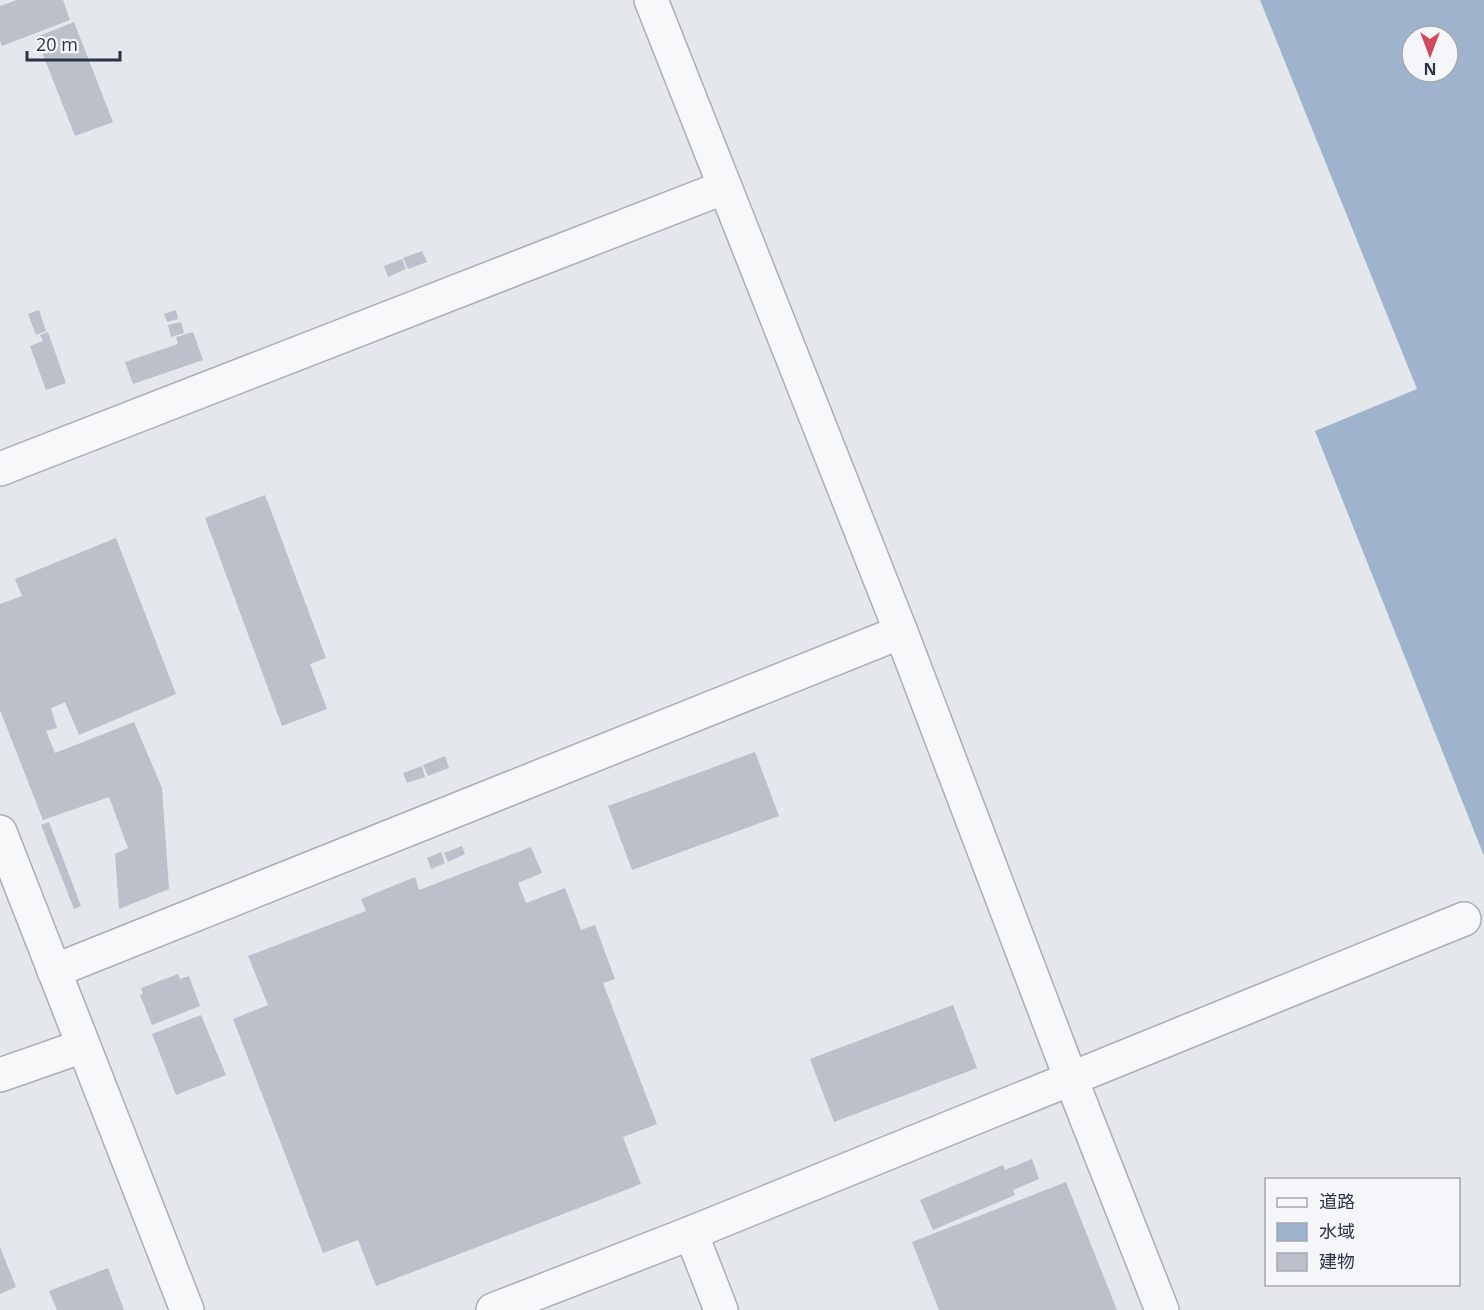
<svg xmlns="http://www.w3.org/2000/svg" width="1484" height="1310" font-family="'Open Sans','Noto Sans JP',sans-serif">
<rect width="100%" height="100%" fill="#e4e7ec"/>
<path fill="#9fb4cc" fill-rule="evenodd" d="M1260 0H1484V856L1315 431 1417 389ZM1412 36H1448V72H1412Z"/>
<g fill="#bbc0ca">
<path d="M17 0H63L70 20 2 46 0 41V6Z"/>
<path d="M74 22 113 122 75 136 36 37Z"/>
<path d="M422 251 427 262 408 269 403 258Z"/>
<path d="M402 259 406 269 388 277 384 266Z"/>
<path d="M39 310 46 331 36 335 28 314Z"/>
<path d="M176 310 178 319 167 322 164 314Z"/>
<path d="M181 322 184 333 171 337 168 325Z"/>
<path d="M48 332 66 383 46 390 30 346 43 341 40 335Z"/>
<path d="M193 332 203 360 133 384 125 362 178 344 176 337Z"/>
<path d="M265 495 326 658 310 664 327 709 282 726 205 518Z"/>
<path d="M116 538 176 694 79 735 65 702 51 708 57 728 46 731 55 753 134 722 162 788 169 889 119 909 115 854 128 848 109 797 43 820 0 710V604L22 596 15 579Z"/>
<path d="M755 752 779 816 632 870 608 806Z"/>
<path d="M445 756 449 768 428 776 423 765Z"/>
<path d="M422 766 425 777 407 783 403 773Z"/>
<path d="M49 822 81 906 74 909 41 825Z"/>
<path d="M462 846 465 854 448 862 444 853Z"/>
<path d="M531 847 542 873 518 883 526 903 565 888 581 930 595 925 615 979 603 983 657 1124 623 1137 641 1184 376 1286 358 1240 323 1253 233 1019 268 1005 248 956 366 911 361 899 415 877 419 890Z"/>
<path d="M441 852 445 863 431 869 427 858Z"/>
<path d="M178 974 180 979 189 976 200 1006 152 1025 140 995 143 994 141 988Z"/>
<path d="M953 1005 977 1068 834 1122 810 1059Z"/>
<path d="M201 1015 226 1075 176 1095 152 1034Z"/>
<path d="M1032 1159 1039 1179 1013 1190 1015 1195 933 1230 920 1200 1003 1165 1005 1170Z"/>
<path d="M1066 1182 1117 1310H939L912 1242Z"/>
<path d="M0 1247 16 1287 0 1294Z"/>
<path d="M108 1268 124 1310H57L49 1291Z"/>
</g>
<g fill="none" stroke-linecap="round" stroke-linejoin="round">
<g stroke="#a9aeb7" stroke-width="36">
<g id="minor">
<path d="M651 0 901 632 1071 1079 1162 1310"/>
<path d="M0 469 725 187"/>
<path d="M0 832 187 1310"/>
<path d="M54 971 901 632"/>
<path d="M0 1075 83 1046"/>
<path d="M691 1233 721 1310"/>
<path d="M493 1310 691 1233 1464 919"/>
</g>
</g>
<use href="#minor" stroke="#f7f8fa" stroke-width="33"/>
</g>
<rect x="1265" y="1178" width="195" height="108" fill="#f4f6f9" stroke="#a4a8b1" stroke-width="1.5"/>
<rect x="1277" y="1198" width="30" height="9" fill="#f7f8fa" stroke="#a4a8b1" stroke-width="1.5"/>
<text x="1319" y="1208" font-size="18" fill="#2b3445">道路</text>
<rect x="1277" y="1223" width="30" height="18" fill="#9fb4cc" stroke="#a4a8b1" stroke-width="1.5"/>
<text x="1319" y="1238" font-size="18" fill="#2b3445">水域</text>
<rect x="1277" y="1253" width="30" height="18" fill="#bbc0ca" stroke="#a4a8b1" stroke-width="1.5"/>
<text x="1319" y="1268" font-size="18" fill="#2b3445">建物</text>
<g transform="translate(1430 54) rotate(180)"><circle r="28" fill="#f4f6f9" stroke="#a4a8b1" stroke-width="1.5"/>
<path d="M0-4.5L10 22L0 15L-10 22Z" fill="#d1495b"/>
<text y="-9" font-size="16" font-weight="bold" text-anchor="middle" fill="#2b3445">N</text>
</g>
<path d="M27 51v9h93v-9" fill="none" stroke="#2b3445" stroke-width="3"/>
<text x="36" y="51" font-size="18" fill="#2b3445" stroke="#f4f6f9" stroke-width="4.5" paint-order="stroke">20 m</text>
</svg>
